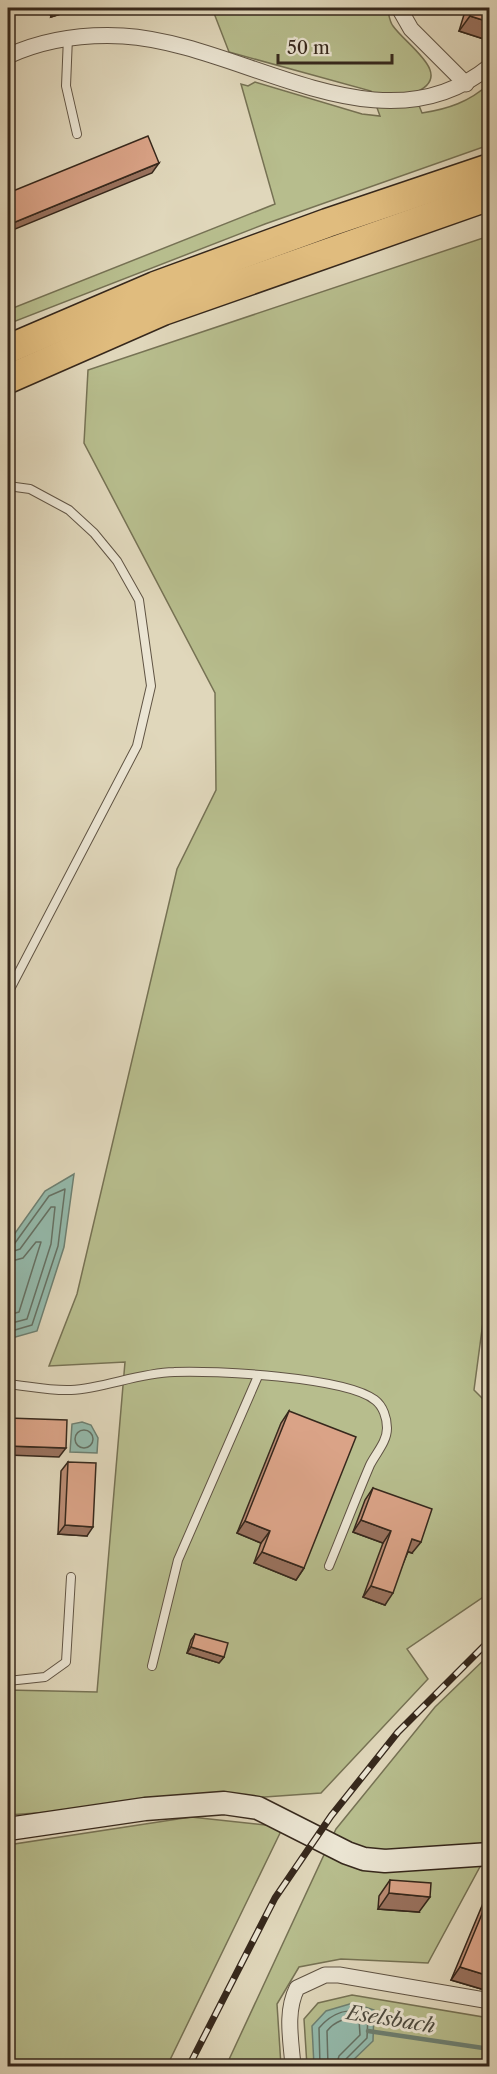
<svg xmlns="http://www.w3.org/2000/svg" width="497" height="2074" font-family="'Libre Caslon Text',serif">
<rect width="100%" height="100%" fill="#e0d7bb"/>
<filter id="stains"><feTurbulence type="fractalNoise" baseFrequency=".00333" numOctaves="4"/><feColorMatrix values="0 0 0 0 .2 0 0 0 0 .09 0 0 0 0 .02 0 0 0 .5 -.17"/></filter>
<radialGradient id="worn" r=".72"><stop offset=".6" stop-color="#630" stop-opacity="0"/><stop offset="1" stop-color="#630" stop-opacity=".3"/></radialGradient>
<g fill="#b7bd8d" stroke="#767254" stroke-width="1.5">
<path d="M212 8H387C389 13 389 21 393 26 407 46 457 76 414 93L422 113C448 109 469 102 489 84V145L265 224 8 324V310L275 204 241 84 248 86 255 82 362 114 380 116 371 91 229 52Z"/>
<path d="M489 236 490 1269 474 1390 489 1405V1593L407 1649 428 1679 321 1793 8 1815V1690L97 1692 125 1362 49 1366 77 1294 177 869 216 790 215 693 84 443 88 370Z"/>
<path d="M489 1655V1850L428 1963 341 1959 299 1967 277 2004 281 2066H226L336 1829 435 1707Z"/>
<path d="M191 1817 283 1827 167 2066H8V1845Z"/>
<path d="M352 1995 489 2018V2054H486L477 2066H307L304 2019 318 2003Z"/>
</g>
<g fill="#94baac" stroke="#6e8072" stroke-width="1.5">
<path d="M74 1174 64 1247 37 1331 12 1338 8 1337V1243L45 1191Z"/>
<path d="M82 1422 91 1425 98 1438 97 1453 70 1452 72 1424Z"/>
<path d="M353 2003 374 2010 373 2041 347 2066H314L312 2026 326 2011Z"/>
</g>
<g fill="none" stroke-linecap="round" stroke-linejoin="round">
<g stroke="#657164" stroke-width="1.5">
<path d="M8 1246 15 1243 49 1196 65 1189 58 1246 32 1325 8 1332"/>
<path d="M8 1253 20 1249 51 1207H55L51 1244 27 1319 8 1324"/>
<path d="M8 1262 23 1258 36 1242H41L19 1312 8 1315"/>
<circle cx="84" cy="1439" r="9"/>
<path d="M320 2066 319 2028C332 2013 349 2006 368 2015L367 2038 345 2060 343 2066"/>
<path d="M328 2066 327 2031C334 2022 347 2016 359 2019L360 2035 339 2056 336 2066"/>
</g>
<path stroke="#6e8072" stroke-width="4.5" d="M368 2031 490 2049"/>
<g stroke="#605444" stroke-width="10">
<g id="lane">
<path d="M68 37 66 86 77 134"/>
<path d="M8 486 30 489 69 510 94 533 117 561 139 600 151 686 137 746 8 993"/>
<path d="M8 1384C28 1386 50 1391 71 1390 105 1388 138 1373 174 1372 213 1370 346 1377 375 1400 383 1406 387 1418 387 1428 387 1442 376 1453 370 1465 356 1498 343 1532 329 1566"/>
<path d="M152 1666 178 1560 258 1376"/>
<path d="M8 1681 45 1677 66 1662 71 1577"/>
</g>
</g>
<g stroke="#605444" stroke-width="17">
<g id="street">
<path d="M399 8 411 29 466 84"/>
<path d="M8 56C45 39 83 34 123 36 243 43 380 156 490 66"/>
<path d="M293 2066C291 2040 285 2012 297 1988L325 1975H339L490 2001"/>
</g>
</g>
<g stroke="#36281c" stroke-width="25">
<path id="secondary" d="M8 1829 145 1809 224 1803 258 1808 347 1853 364 1859 385 1861 490 1854"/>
</g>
<g stroke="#36281c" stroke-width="31">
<g id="highway">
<path d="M8 349 155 286 327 223 490 168"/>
<path d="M8 379 163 311 490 196"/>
</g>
</g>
<use href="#lane" stroke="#ebe5d3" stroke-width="8"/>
<use href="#street" stroke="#ebe5d3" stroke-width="15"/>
<use href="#secondary" stroke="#ebe5d3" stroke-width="22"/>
<use href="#highway" stroke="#e0bc7e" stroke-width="28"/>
<g stroke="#36281c" stroke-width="7">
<path id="rail" d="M189 2066 275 1898 331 1816 398 1732 490 1640"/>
</g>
<use href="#rail" stroke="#ebe5d3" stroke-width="4.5" stroke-dasharray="14" stroke-linecap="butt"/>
</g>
<g fill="#bb8c74" stroke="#36281c" stroke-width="1.5">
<path d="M48 8H72L70 11 51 17Z"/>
<path d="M466 8H489L487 40 459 31Z"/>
<path d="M289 1411 304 1568 296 1580 254 1563 261 1543 237 1533 281 1423Z"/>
<path d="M68 1462 87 1536 58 1534 61 1471Z"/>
<path d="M373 1488 412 1553 408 1552 385 1605 363 1597 383 1543 353 1532 365 1500Z"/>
<path d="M195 1634 224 1657 219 1663 187 1653 191 1640Z"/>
<path d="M390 1880 419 1912 378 1909 379 1896Z"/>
<path d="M489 1889V1984L485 1990 451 1980Z"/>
</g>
<g fill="#99725e" stroke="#36281c" stroke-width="1.5">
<path d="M65 8H72L70 11 51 17 55 10Z"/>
<path d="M470 16 489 22V37L487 40 459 31Z"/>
<path d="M159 163 152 173 8 232V225Z"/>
<path d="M8 1446 66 1448 59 1457 8 1455Z"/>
<path d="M361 1520 391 1531 383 1543 353 1532Z"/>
<path d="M245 1521 270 1531 261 1543 237 1533Z"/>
<path d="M65 1525 93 1527 87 1536 58 1534Z"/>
<path d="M412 1539 421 1542 412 1553 404 1550Z"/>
<path d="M262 1552 304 1568 296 1580 254 1563Z"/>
<path d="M371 1586 393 1593 385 1605 363 1597Z"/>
<path d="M191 1647 224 1657 219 1663 187 1653Z"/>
<path d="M389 1893 430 1897 419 1912 378 1909Z"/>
<path d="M460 1967 489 1976V1984L485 1990 451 1980Z"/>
</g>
<g fill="#daa387" stroke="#36281c" stroke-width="1.5">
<path d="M54 8H65L55 10Z"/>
<path d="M472 8H489V22L470 16Z"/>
<path d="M148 136 159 163 8 225V193Z"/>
<path d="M289 1411 356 1437 304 1568 262 1552 270 1531 245 1521Z"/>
<path d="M8 1418 67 1420 66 1448 8 1446Z"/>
<path d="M68 1462 96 1463 93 1527 65 1525Z"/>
<path d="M373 1488 432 1509 421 1542 412 1539 393 1593 371 1586 391 1531 361 1520Z"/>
<path d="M195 1634 228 1643 224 1657 191 1647Z"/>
<path d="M390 1880 431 1883 430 1897 389 1893Z"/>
<path d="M489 1897V1976L460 1967Z"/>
</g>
<g text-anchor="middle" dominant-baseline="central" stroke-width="6" stroke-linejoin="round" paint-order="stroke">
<g font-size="20" font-style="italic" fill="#4e4c40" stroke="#ebe5d3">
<text transform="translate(391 2019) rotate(9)">Eselsbach</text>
</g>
</g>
<rect width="497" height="2074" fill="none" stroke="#e0d7bb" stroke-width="30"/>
<rect x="9" y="9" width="479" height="2056" fill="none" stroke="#36281c" stroke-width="3"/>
<rect x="15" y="15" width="467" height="2044" fill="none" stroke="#36281c" stroke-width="1.5"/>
<path d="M278 54v9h114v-9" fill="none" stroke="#36281c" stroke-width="3"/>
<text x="287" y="54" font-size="18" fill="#36281c" stroke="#ebe5d3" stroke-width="4.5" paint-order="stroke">50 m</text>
<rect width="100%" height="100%" filter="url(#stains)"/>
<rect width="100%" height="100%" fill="url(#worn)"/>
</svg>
